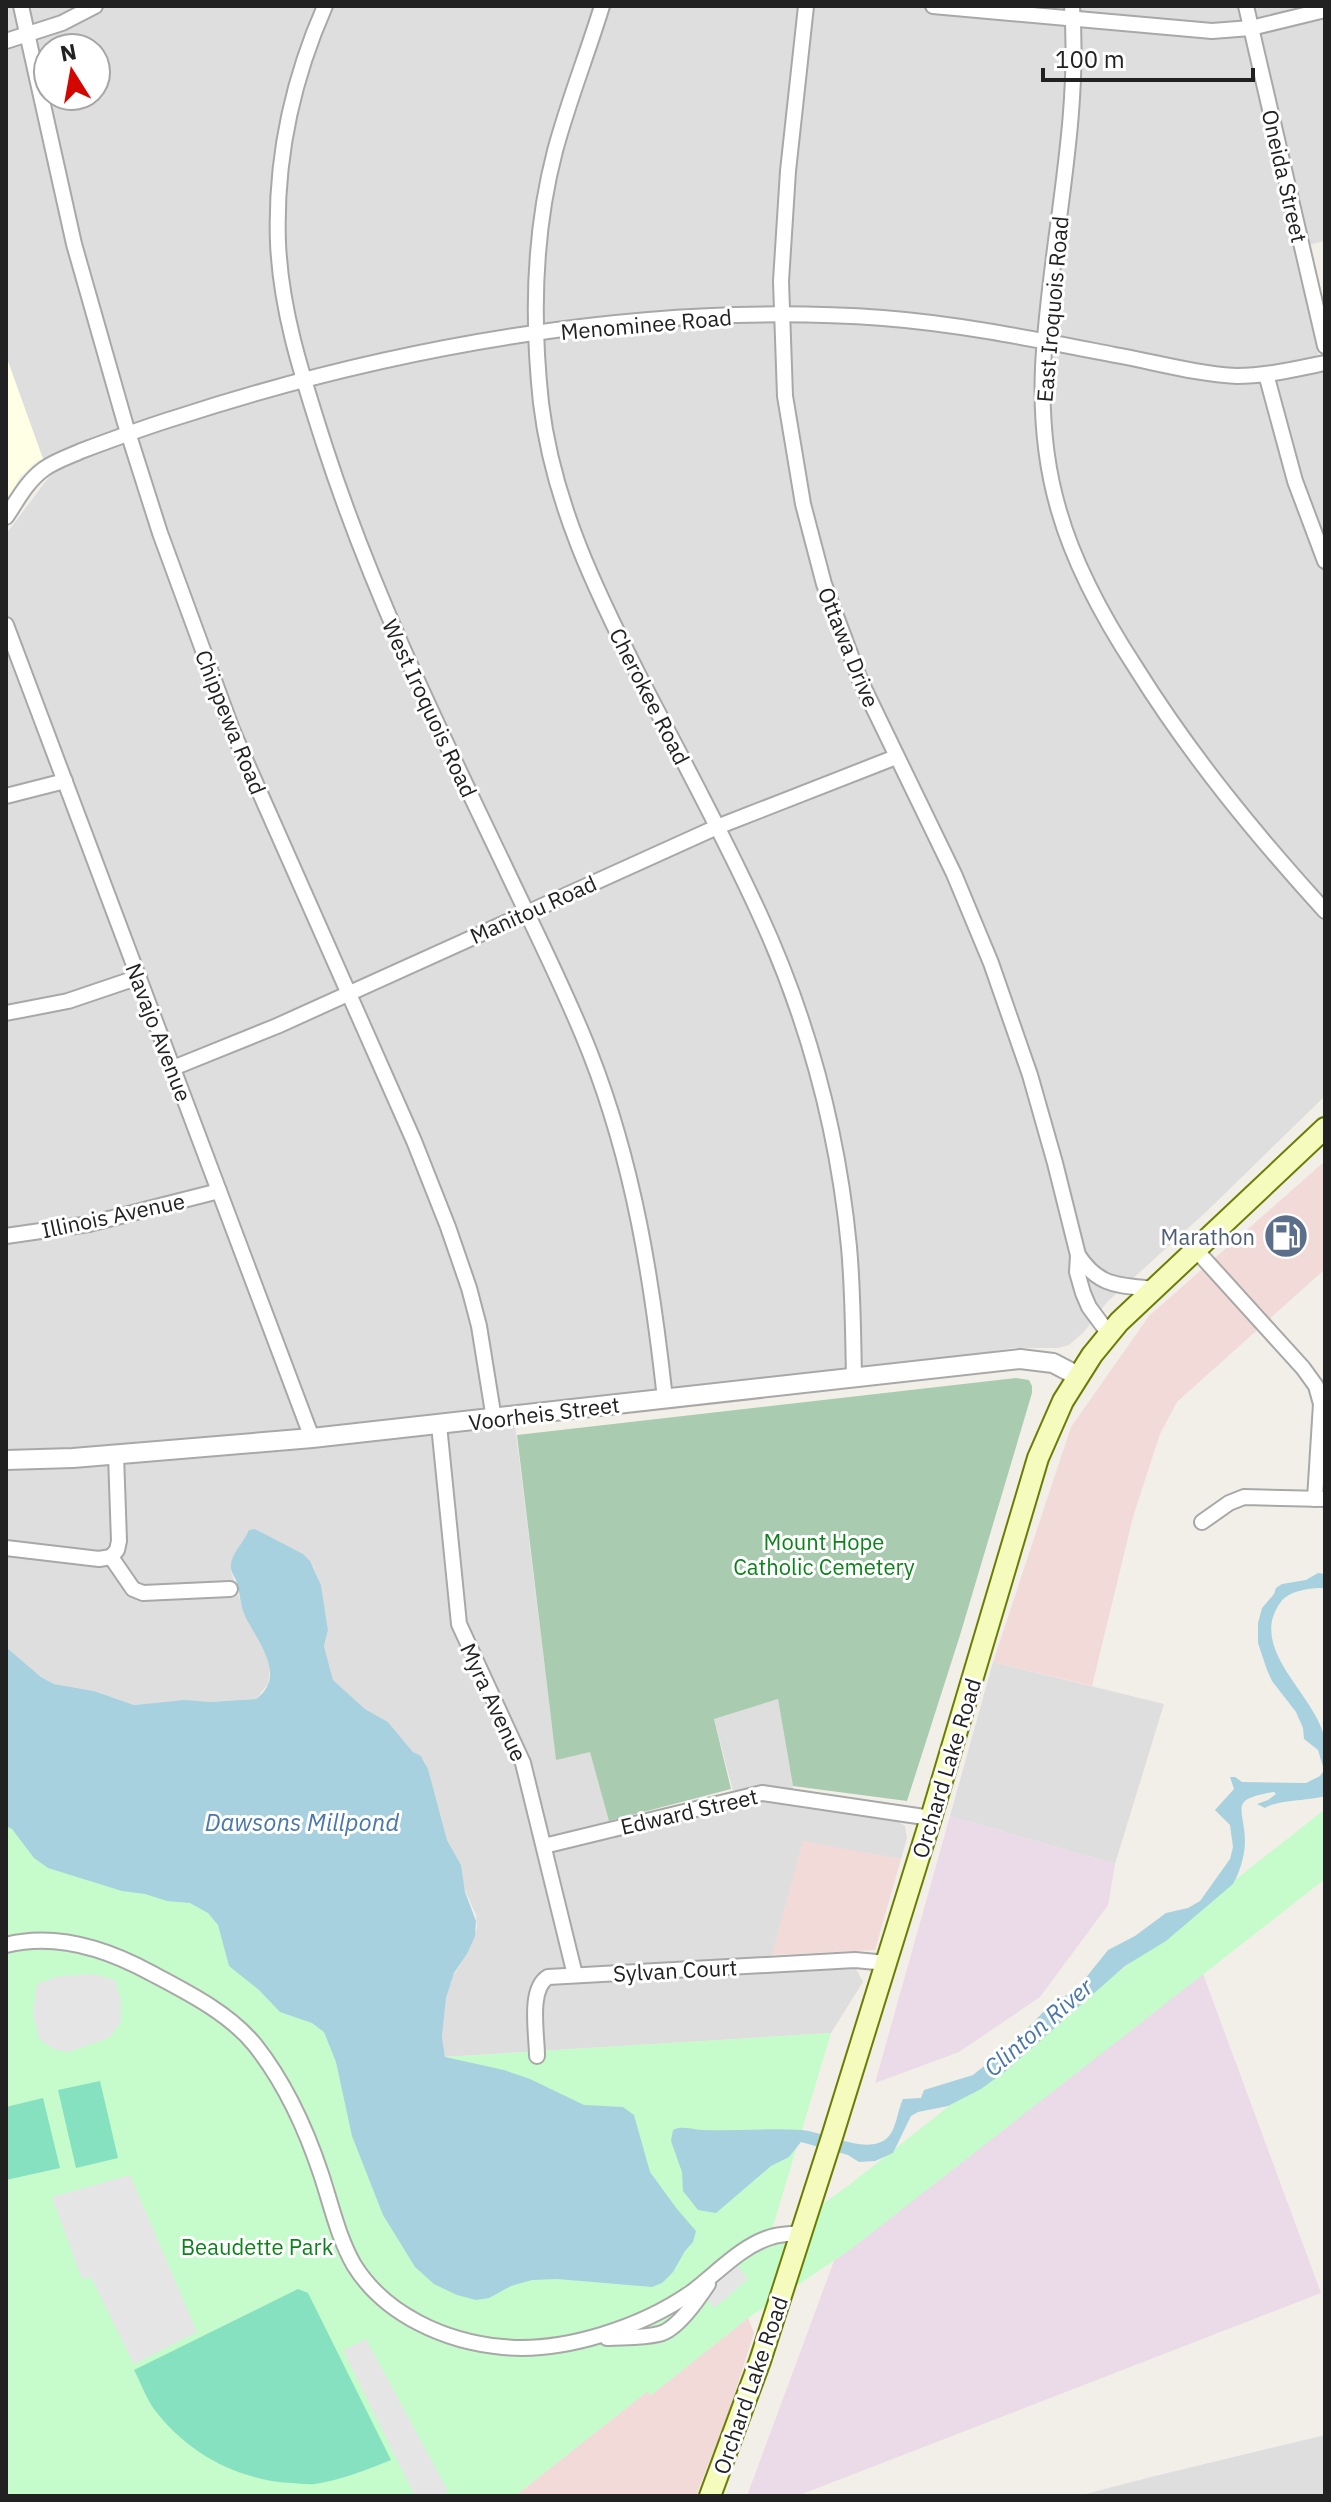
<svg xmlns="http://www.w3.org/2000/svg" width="1331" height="2502" font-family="'IBM Plex Sans',sans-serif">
<rect width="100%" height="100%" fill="#f2efe8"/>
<g fill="#dfdede" fill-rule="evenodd">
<path d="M6 6H1325V241L1294 248 1322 370H1325V1096L1207 1211 1107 1302 1084 1332 1069 1345 1058 1348H1013L945 1359 513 1408 556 1759 590 1751 614 1836 737 1806 714 1719 778 1699 793 1786V1803L896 1820 905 1826 907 1838 901 1859 803 1842 768 1971 856 1969 863 1982 831 2033 445 2057 442 2037 446 1998 451 1979 467 1954 477 1928 476 1915 463 1886 461 1865 447 1840 428 1770 424 1760 413 1752 388 1722 365 1709 333 1680 324 1646 328 1630 321 1585 313 1566 257 1530 246 1538 231 1571 244 1613 267 1656 270 1668 268 1684 256 1699 210 1702 180 1701 134 1705 94 1691 54 1684 41 1677 6 1647V534L52 473 43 459 6 356ZM48 48H96V96H48Z"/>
<path d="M993 1662 1164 1704 1115 1864 950 1816Z"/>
<path d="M1325 2435V2496H1078L1155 2476Z"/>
</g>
<g fill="#f2dad8">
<path d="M1325 1161V1269L1177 1402 1160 1434 1133 1517 1092 1686 993 1662 1071 1427 1149 1316Z"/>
<path d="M803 1841 901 1859 875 1950 772 1955Z"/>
<path d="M748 2318 754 2333 730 2408 696 2496H515L649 2390 651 2395Z"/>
</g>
<g fill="#ebdae7">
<path d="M950 1816 1115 1864 1108 1905 1040 1997 959 2052 875 2083Z"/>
<path d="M1203 1974 1321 2293 797 2496H747L834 2261Z"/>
</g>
<path fill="#feffe4" d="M6 356 43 459 37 461 20 477 6 503Z"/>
<path fill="#a9cbaf" d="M1016 1378 1029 1380 1032 1386V1393L961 1632 907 1801 793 1786 778 1699 714 1719 731 1789 609 1821 590 1752 556 1760 517 1435Z"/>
<path fill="#c6fbcc" d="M6 1733 444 2057 831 2033 768 2243 849 2185 1325 1809V1879L850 2250 748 2318 650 2396 648 2391 515 2496H6Z"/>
<g fill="#86e1c1">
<path d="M100 2081 118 2158 76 2168 58 2090Z"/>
<path d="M43 2098 60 2168 6 2180V2107Z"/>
<path d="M298 2289 308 2293 391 2460C366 2470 341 2480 315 2484 307 2485 298 2483 290 2483 236 2479 187 2453 154 2409 146 2398 141 2383 134 2370Z"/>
</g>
<g fill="#e5e5e5">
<path d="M94 1974 115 1980 121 2000V2022L109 2038 68 2052 54 2049 39 2039 33 2012 37 1984 59 1976Z"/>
<path d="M130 2175 197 2332 134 2364 91 2277 82 2279 52 2197Z"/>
<path d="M737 2265 748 2279 714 2308 705 2296Z"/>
<path d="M366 2339 448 2491 440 2496H415L343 2350Z"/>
</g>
<g fill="#a8d1df">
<path d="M255 1529 303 1554 310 1561 321 1585 328 1630 324 1646 333 1680 365 1709 388 1722 413 1752 421 1756 428 1769 447 1840 461 1865 465 1892 476 1921 475 1936 467 1954 454 1973 446 1998 442 2037 445 2057 504 2070 530 2079 584 2105 623 2107 634 2115 650 2172 677 2209 696 2231 693 2242 685 2251 673 2272 662 2283 652 2287 557 2279 532 2280 511 2286 489 2298 476 2300 457 2295 434 2284 415 2267 383 2215 352 2136 336 2062 324 2032 312 2023 280 2012 259 1990 229 1966 218 1925 208 1913 190 1903 167 1901 145 1894 122 1891 48 1868 34 1858 12 1829 6 1826V1647L41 1677 54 1684 94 1691 134 1705 185 1700 210 1702 256 1699C288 1676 257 1641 245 1616 240 1605 240 1592 236 1580 234 1577 232 1573 231 1569 229 1555 244 1543 249 1530Z"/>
<path d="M1318 1573 1325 1574V1588C1310 1588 1289 1590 1280 1603 1247 1650 1317 1695 1325 1740 1328 1758 1325 1778 1325 1796 1308 1801 1276 1800 1265 1808L1257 1804 1268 1800 1276 1794 1274 1792C1228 1800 1244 1806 1245 1841 1245 1855 1240 1872 1233 1884L1166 1941 1125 1966 1007 2070 981 2089 948 2106 918 2112 911 2116 893 2153 875 2161 859 2162 848 2155 801 2142 789 2157 771 2166 716 2213 698 2210 683 2191 682 2172 671 2141 673 2130C682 2125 693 2130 703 2130 736 2131 770 2128 802 2130 825 2132 866 2155 886 2139 897 2130 897 2111 903 2099L921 2098 924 2090 973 2075 1014 2042 1053 2002 1076 1990 1108 1950 1135 1936 1166 1913 1188 1908 1200 1901 1230 1859 1233 1847 1230 1825 1215 1810 1234 1789 1230 1777H1235L1242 1782 1306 1783 1320 1776 1324 1770 1318 1750 1304 1739 1303 1728 1296 1712 1272 1681 1267 1670 1258 1643V1623L1262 1608 1274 1594 1276 1588 1282 1584 1306 1580Z"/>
</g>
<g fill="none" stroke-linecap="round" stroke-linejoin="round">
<g stroke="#a8a8a8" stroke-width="18">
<g id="minor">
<path d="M21 6 74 244 125 423 160 533 233 732 414 1141 448 1227 469 1288 479 1326 494 1419"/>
<path d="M325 6C292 81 275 161 278 243 281 313 303 378 324 444 371 590 438 727 504 865 533 927 565 989 590 1053 634 1165 652 1280 665 1399"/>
<path d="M602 6C587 55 568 102 555 151 534 231 532 320 541 403 553 503 596 591 641 680 681 757 723 834 759 913 807 1017 838 1132 849 1247 853 1290 853 1334 854 1377"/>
<path d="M806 6 788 171 781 281 785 396 803 504 824 584 860 680 954 874 991 963 1030 1075 1055 1163 1078 1255 1077 1272 1083 1293 1089 1307 1109 1334"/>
<path d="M933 6 1212 31 1251 28 1325 10"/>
<path d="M1072 6C1081 127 1049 247 1043 367 1041 416 1045 464 1059 511 1075 567 1104 619 1136 668 1191 756 1255 834 1325 911"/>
<path d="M1246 6 1325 346"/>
<path d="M6 41 62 23 95 6"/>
<path d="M1266 374 1295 481 1325 561"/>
<path d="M6 517C17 501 27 481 44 469 55 461 68 457 81 451 113 439 145 427 178 417 399 345 651 301 883 318 961 324 1038 340 1115 355 1155 362 1196 374 1237 376 1266 376 1296 369 1325 363"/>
<path d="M6 625 312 1438"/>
<path d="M6 796 65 781"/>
<path d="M6 1013 68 1001 139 977"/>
<path d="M173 1068 277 1026 717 827 896 757"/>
<path d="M6 1236 89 1224 219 1191"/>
<path d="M1196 1250 1303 1368 1316 1386 1321 1404 1315 1499"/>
<path d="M1078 1255C1099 1287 1118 1285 1154 1289"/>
<path d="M439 1425 459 1624 523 1763 575 1975"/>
<path d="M1202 1522 1229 1503 1244 1497 1325 1499"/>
<path d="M6 1548 99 1559 111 1557"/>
<path d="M111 1557 133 1589 143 1593 230 1589"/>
<path d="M111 1557 117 1550 119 1541 116 1455"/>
<path d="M544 1846 762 1793 931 1818"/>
<path d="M6 1945C57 1932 107 1949 151 1973 187 1992 229 2013 255 2045 285 2083 306 2129 321 2174 331 2204 338 2237 354 2265 385 2315 446 2342 503 2347 564 2353 642 2327 692 2292 716 2274 741 2246 771 2237 780 2234 791 2234 801 2233"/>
<path d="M537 2056C537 2034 528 1989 548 1977L855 1960 887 1963"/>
<path d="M607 2338C624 2337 642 2338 659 2334 677 2330 698 2299 708 2284"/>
</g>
</g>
<g stroke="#a8a8a8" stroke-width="22">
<path id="tertiary" d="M6 1460 73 1458 312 1438 1020 1359 1053 1363 1078 1376"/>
</g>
<g stroke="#6c7d03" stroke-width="24">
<path id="secondary" d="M710 2496 760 2361 832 2137 931 1818 1038 1458 1063 1401 1092 1355 1119 1322 1325 1128"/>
</g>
<use href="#minor" stroke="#fff" stroke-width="14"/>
<use href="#tertiary" stroke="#fff" stroke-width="18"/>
<use href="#secondary" stroke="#f5fbbd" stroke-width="20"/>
</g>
<defs>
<g id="fuel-disc" transform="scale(2.3)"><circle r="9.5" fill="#5c6f8a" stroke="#fff"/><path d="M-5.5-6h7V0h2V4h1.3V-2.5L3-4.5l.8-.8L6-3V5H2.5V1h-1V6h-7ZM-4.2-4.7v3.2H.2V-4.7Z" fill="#fff"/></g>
</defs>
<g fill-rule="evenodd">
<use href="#fuel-disc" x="1286" y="1236"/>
</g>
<g text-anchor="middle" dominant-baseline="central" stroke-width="6" stroke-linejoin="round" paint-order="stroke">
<g font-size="22" fill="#212121" stroke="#fff">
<text transform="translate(1285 176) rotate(77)">Oneida Street</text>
<text transform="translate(1052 309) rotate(-85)">East Iroquois Road</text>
<text transform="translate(646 324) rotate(-5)">Menominee Road</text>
<text transform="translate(849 647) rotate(68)">Ottawa Drive</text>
<text transform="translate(650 696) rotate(63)">Cherokee Road</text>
<text transform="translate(430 708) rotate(65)">West Iroquois Road</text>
<text transform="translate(231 722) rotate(68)">Chippewa Road</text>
<text transform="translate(533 909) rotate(-24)">Manitou Road</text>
<text transform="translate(159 1032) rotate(69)">Navajo Avenue</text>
<text transform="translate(113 1215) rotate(-12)">Illinois Avenue</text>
<text transform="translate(544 1413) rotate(-7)">Voorheis Street</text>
<text transform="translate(494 1702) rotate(65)">Myra Avenue</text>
<text transform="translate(946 1768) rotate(-73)">Orchard Lake Road</text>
<text transform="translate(689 1811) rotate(-13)">Edward Street</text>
<text transform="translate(675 1970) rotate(-3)">Sylvan Court</text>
<text transform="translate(750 2385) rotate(-71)">Orchard Lake Road</text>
</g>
<g font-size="22" fill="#4e5e75" stroke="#fff" text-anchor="end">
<text x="1255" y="1236">Marathon</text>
</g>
<g font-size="22" fill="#0a8419" stroke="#fff">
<text x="824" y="1541">Mount Hope<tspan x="824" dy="25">Catholic Cemetery</tspan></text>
<text x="257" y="2246">Beaudette Park</text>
</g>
<g font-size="24" font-style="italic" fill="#4877ac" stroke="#fff">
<text x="302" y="1822">Dawsons Millpond</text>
<text transform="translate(1038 2027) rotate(-41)">Clinton River</text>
</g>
</g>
<rect width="1331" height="2502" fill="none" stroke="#212121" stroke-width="16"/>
<g transform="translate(72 72) rotate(349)"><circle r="38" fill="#ffffff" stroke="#a6a6a6" stroke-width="2"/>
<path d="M0-6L14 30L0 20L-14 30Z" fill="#d30700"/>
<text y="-12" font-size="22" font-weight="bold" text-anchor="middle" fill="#212121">N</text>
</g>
<path d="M1043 68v12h210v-12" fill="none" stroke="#212121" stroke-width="4"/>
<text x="1055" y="68" font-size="24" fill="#212121" stroke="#ffffff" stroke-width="6" paint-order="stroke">100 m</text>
</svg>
